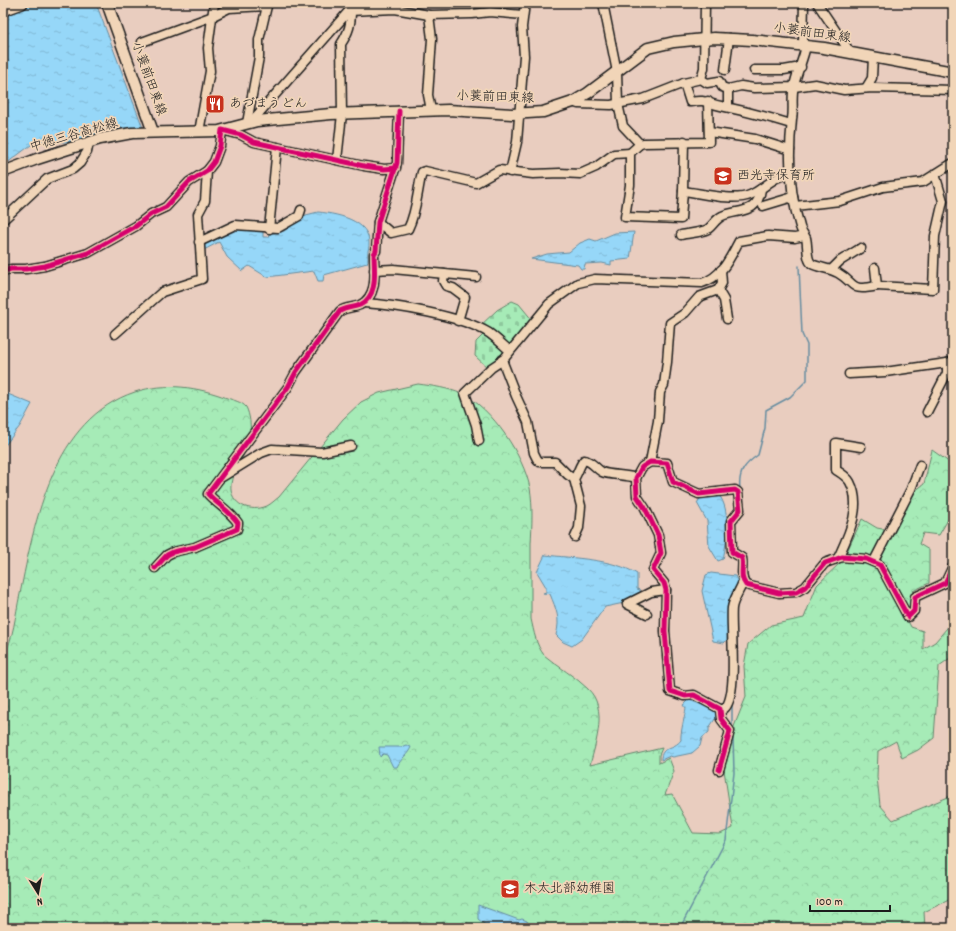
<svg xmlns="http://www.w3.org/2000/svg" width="956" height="931" font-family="Dekko,'Klee One',sans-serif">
<defs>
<pattern id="forest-crowns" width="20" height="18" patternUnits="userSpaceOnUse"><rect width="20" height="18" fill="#a6ebb7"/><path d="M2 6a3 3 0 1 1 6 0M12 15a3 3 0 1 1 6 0" fill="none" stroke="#8ec99d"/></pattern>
<pattern id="cemetery-stones" width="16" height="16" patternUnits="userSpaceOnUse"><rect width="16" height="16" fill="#a6ebb7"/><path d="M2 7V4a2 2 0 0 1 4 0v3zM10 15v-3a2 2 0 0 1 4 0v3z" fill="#8ec99d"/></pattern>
<pattern id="water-ripples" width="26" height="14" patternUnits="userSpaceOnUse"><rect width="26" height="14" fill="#96d7f8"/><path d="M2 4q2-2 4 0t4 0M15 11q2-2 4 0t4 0" fill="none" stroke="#81b8d4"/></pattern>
</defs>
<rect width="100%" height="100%" fill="#e9cdbf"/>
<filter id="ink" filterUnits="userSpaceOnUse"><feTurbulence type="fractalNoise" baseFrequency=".025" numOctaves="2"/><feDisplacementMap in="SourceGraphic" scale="8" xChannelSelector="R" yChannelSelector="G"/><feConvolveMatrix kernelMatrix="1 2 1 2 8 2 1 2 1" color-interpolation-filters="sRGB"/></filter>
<g filter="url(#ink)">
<path fill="url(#forest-crowns)" stroke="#61846a" d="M418 384C433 386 448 388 462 394 492 407 524 457 530 488 533 505 532 525 531 543 531 568 531 594 531 619 534 632 536 645 544 655 558 667 575 676 588 689 608 708 596 742 590 765L662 748 659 755V763L669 758 674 771 665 795 672 794 693 833 720 834 733 828 724 770 731 734 746 697 744 666 748 644 771 625 804 618 817 585 843 560 862 519 877 528 893 531 911 494 924 484 932 450 953 465V511L939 535 923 533 919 544 929 550V583L913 591 912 609 907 619 911 627 923 631V649L935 642 953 621V656L939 666 934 738 918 750 902 758 896 741 878 751 877 777 880 805 893 820 953 795V898L924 912 925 928H3V658C14 637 15 616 20 594 35 520 53 419 135 392 166 382 198 387 227 398 233 400 242 402 246 407 250 415 251 426 250 434 249 453 232 470 231 484 229 505 251 513 267 506 271 504 275 500 279 497L343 419 361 402 379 393Z"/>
<path fill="url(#cemetery-stones)" stroke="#61846a" d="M512 301 519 304 533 321 510 348 488 368 475 356 476 342 488 330 480 326 497 310Z"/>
<g fill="url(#water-ripples)" stroke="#658ca0">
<path d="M36 3H93L97 6 143 128H121L67 142 42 141 31 145 3 166V14Z"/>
<path d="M318 212C340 214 376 222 368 251 367 255 369 260 367 263L324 275 323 281H318L314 271 267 277 249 266 242 271 227 257 219 242 202 251 201 247 205 241 235 226 263 231V237H269L270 234 284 231 306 215Z"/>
<path d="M634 232 630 259 611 261V265L602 263 585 264 584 269H581L578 265 531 259 547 254 569 252 580 243 590 239 596 241 615 233Z"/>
<path d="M3 392 32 404 20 426 3 448Z"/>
<path d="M719 495C731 510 727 542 723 559L718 561 709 546 707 521 697 503 701 497Z"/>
<path d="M545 555C572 558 614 559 637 574V589L640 590 641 593 624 603 605 607 582 639 572 646 563 642 556 635C561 619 556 609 550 594L543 593 546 592V587L537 572Z"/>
<path d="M711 573 735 576 739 584 729 606 727 640 724 643 713 641 702 591 706 575Z"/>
<path d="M689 700 706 706 715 711 717 720 715 719 709 728V732L702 738 700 746 692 753 673 757 670 756 661 760C661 745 674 750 681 740 680 733 685 716 686 708L684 705Z"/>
<path d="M406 745 411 747C408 755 401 758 397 767H393L387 755 383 754 380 757 379 747H401Z"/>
<path d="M478 905 519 920 522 919 527 921 529 926 528 928H489L478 919Z"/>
</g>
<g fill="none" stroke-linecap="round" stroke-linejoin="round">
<g stroke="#658ca0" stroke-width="1.5">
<path d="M141 3 144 5 152 3"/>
<path d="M740 489C738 472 745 464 758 455L765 428 766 410 790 397 807 380V345L802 334 799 266"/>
<path d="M732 704V728"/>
<path d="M680 928 726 840 734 773 733 736"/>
</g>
<g stroke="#1c1c1c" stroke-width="11">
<g id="minor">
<path d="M603 3 617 72 618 104 623 126 640 144"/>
<path d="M705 3 704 68 701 79 684 83 690 102C708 99 705 103 721 106 745 111 768 117 791 124"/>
<path d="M817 3 850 52"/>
<path d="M349 11 395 9 429 15 472 14 490 12 523 15"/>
<path d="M429 15 432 39 428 95 431 110"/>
<path d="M142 42 213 16 229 8 267 6 268 3"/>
<path d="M803 45 804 3"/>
<path d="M806 46C803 60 797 72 794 86 791 97 794 109 792 119 788 156 789 192 800 227 801 231 804 234 806 238 808 245 806 260 812 264 817 267 831 269 838 273 857 284 849 292 877 286"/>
<path d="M725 70 729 38"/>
<path d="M754 70H784L801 67"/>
<path d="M701 79 707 83 719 81 722 87 728 89 741 86 754 88 794 87 815 84 844 90 873 88 953 90"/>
<path d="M866 88 872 78 873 57"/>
<path d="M728 89V107"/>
<path d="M708 101 709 142 644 143 640 144 630 153V185L625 217 681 219 683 191C701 193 733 202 750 195 765 189 772 176 790 174"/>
<path d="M573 102 578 104 611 105 643 99 684 83"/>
<path d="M251 122 356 3"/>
<path d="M247 123 259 57V40L267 6"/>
<path d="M199 132 210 71 208 48 214 3"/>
<path d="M709 132 755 139 790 150"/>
<path d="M337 160 342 114 341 44C349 32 351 24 351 11"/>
<path d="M510 172 517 142 524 56 522 27 525 3"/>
<path d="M683 191 684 141"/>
<path d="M763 206 793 197"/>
<path d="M795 206 840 201 883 187 923 182 953 163"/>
<path d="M3 220 47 179 73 169 80 163 87 152 89 143"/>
<path d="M378 222 391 233 408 229C417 211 417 192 422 172L425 171 476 183 499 170 533 174 560 173 580 174 596 167 614 154 630 153"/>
<path d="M269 229 277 147"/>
<path d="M681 235C689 233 701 233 708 229 713 225 716 219 722 216 738 209 758 215 761 189"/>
<path d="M199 242 235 225 278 228 299 216 301 210"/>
<path d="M875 268 877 286 933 289 935 236 943 201 935 174"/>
<path d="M832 269 840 261 861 248"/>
<path d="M374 270 393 269 476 277"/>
<path d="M3 271 11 269H26L45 266 88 253 136 226 151 214 166 207 189 182 207 171 214 162 220 146 222 130 241 135 254 142 364 166 384 169 396 168"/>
<path d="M444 274 443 281 446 286 453 288 465 297 458 321"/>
<path d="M718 290 724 300 727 319"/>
<path d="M364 303C396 305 462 316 489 333 496 338 503 345 510 351"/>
<path d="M115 334 162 292 202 279 198 214 205 201 207 171"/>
<path d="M502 360 516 396 528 422 534 453 537 459 540 462H555L568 475 574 479"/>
<path d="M849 374 885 372 947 363"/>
<path d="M927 412 947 373V363L953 361"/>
<path d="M479 441 476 425 465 393 491 368 503 360 549 304 578 283 595 279 702 283C722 277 730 258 739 241L768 236 795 238 804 236"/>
<path d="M650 462 658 421 660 392 664 385 667 362 670 323 685 313 699 297 718 290 722 283 721 270"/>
<path d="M222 477 261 453 272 449 322 452 351 446"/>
<path d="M575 537 579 528 581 506 574 479C578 473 580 464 584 460 592 461 595 468 602 472 608 475 627 475 636 478"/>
<path d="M838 558C848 536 863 507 850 482 847 477 841 473 836 470V443L861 447"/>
<path d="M874 561 911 489 920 465"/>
<path d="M155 568 167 555 173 552 195 547 237 529 238 523C231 512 217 504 208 494L288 387 296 372 340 311C347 307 353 308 360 305 379 296 374 270 374 254L376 251 378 222 397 163 399 111"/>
<path d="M647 614 627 604 651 592 666 590"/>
<path d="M720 709H724C739 697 730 628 732 608 733 600 740 590 743 582"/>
<path d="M719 770 730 731 721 719 720 709 694 695 685 696 670 691 665 631 666 590 664 583 653 570 661 553 658 535 645 508 637 496 636 478 642 467 650 462 667 463 673 482 699 494 735 490 738 492 740 510 731 521 732 552 742 558C744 567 739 577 746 585L779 593 796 592 805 587 825 563 842 557 866 559 880 565 908 617 914 611 915 597 945 583 953 566"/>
</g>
</g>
<g stroke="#1c1c1c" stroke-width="13">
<g id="major">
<path d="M107 3 153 132"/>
<path d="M3 172 37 159 68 149 100 139 132 133 219 131 257 121 331 114 448 110 512 114 543 112 573 102 588 93 648 48 674 42 714 38 752 40 824 48 953 72"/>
</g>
</g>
<g stroke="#1c1c1c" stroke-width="14">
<path id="highway" d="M3 10 22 3"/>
</g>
<use href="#minor" stroke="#f1d5b8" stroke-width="8"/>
<use href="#major" stroke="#f1d5b8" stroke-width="10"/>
<use href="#highway" stroke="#f1d5b8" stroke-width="11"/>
<g stroke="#f1d5b8" stroke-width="8">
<g id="cycleway">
<path d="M3 271 11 269H26L45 266 88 253 136 226 151 214 166 207 189 182 207 171 214 162 220 146 222 130 241 135 254 142 364 166 384 169 396 168"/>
<path d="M155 568 167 555 173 552 195 547 237 529 238 523C231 512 217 504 208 494L288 387 296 372 340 311C347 307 353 308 360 305 379 296 374 270 374 254L376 251 378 222 397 163 399 111"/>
<path d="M719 770 730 731 721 719 720 709 694 695 685 696 670 691 665 631 666 590 664 583 653 570 661 553 658 535 645 508 637 496 636 478 642 467 650 462 667 463 673 482 699 494 735 490 738 492 740 510 731 521 732 552 742 558C744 567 739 577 746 585L779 593 796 592 805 587 825 563 842 557 866 559 880 565 908 617 914 611 915 597 945 583 953 566"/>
</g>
</g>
<use href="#cycleway" stroke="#d6006c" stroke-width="5"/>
</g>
</g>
<defs>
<g id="restaurant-square" transform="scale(1)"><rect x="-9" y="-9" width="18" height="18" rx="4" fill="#c8321e" stroke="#f1d5b8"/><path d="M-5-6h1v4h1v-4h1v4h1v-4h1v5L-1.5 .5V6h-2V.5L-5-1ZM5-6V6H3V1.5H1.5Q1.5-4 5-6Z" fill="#fff"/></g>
<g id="school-square" transform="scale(1)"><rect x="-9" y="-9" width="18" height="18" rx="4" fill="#c8321e" stroke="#f1d5b8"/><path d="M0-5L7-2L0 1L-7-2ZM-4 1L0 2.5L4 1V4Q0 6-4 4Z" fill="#fff"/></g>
</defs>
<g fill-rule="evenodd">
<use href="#restaurant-square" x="215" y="104"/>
<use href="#school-square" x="723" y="176"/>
<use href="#school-square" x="510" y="889"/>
</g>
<g text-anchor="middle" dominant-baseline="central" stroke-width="3.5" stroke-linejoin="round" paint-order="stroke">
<g font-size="13" fill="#1c1c1c" stroke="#f1d5b8">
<text transform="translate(812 34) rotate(8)">小蓑前田東線</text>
<text transform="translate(148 79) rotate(70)">小蓑前田東線</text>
<text transform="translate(495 98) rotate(2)">小蓑前田東線</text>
<text transform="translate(74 136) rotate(-16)">中徳三谷高松線</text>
</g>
<g font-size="13" fill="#1c1c1c" stroke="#f1d5b8" text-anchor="start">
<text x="229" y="104">あづまうどん</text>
<text x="737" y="176">西光寺保育所</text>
<text x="524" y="889">木太北部幼稚園</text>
</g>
</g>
<rect width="956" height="931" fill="none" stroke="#f1d5b8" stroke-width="16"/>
<rect x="8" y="8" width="940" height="915" fill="none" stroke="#1c1c1c" stroke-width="1.5" filter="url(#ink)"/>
<g transform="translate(38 893) rotate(169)" stroke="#f1d5b8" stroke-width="3" paint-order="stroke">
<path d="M0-3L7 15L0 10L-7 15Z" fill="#1c1c1c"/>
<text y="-6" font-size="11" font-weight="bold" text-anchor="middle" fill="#1c1c1c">N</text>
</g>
<path d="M810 905v6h80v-6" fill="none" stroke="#1c1c1c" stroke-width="2"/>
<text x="816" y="905" font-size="12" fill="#1c1c1c" stroke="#f1d5b8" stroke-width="3" paint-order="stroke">100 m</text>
</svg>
